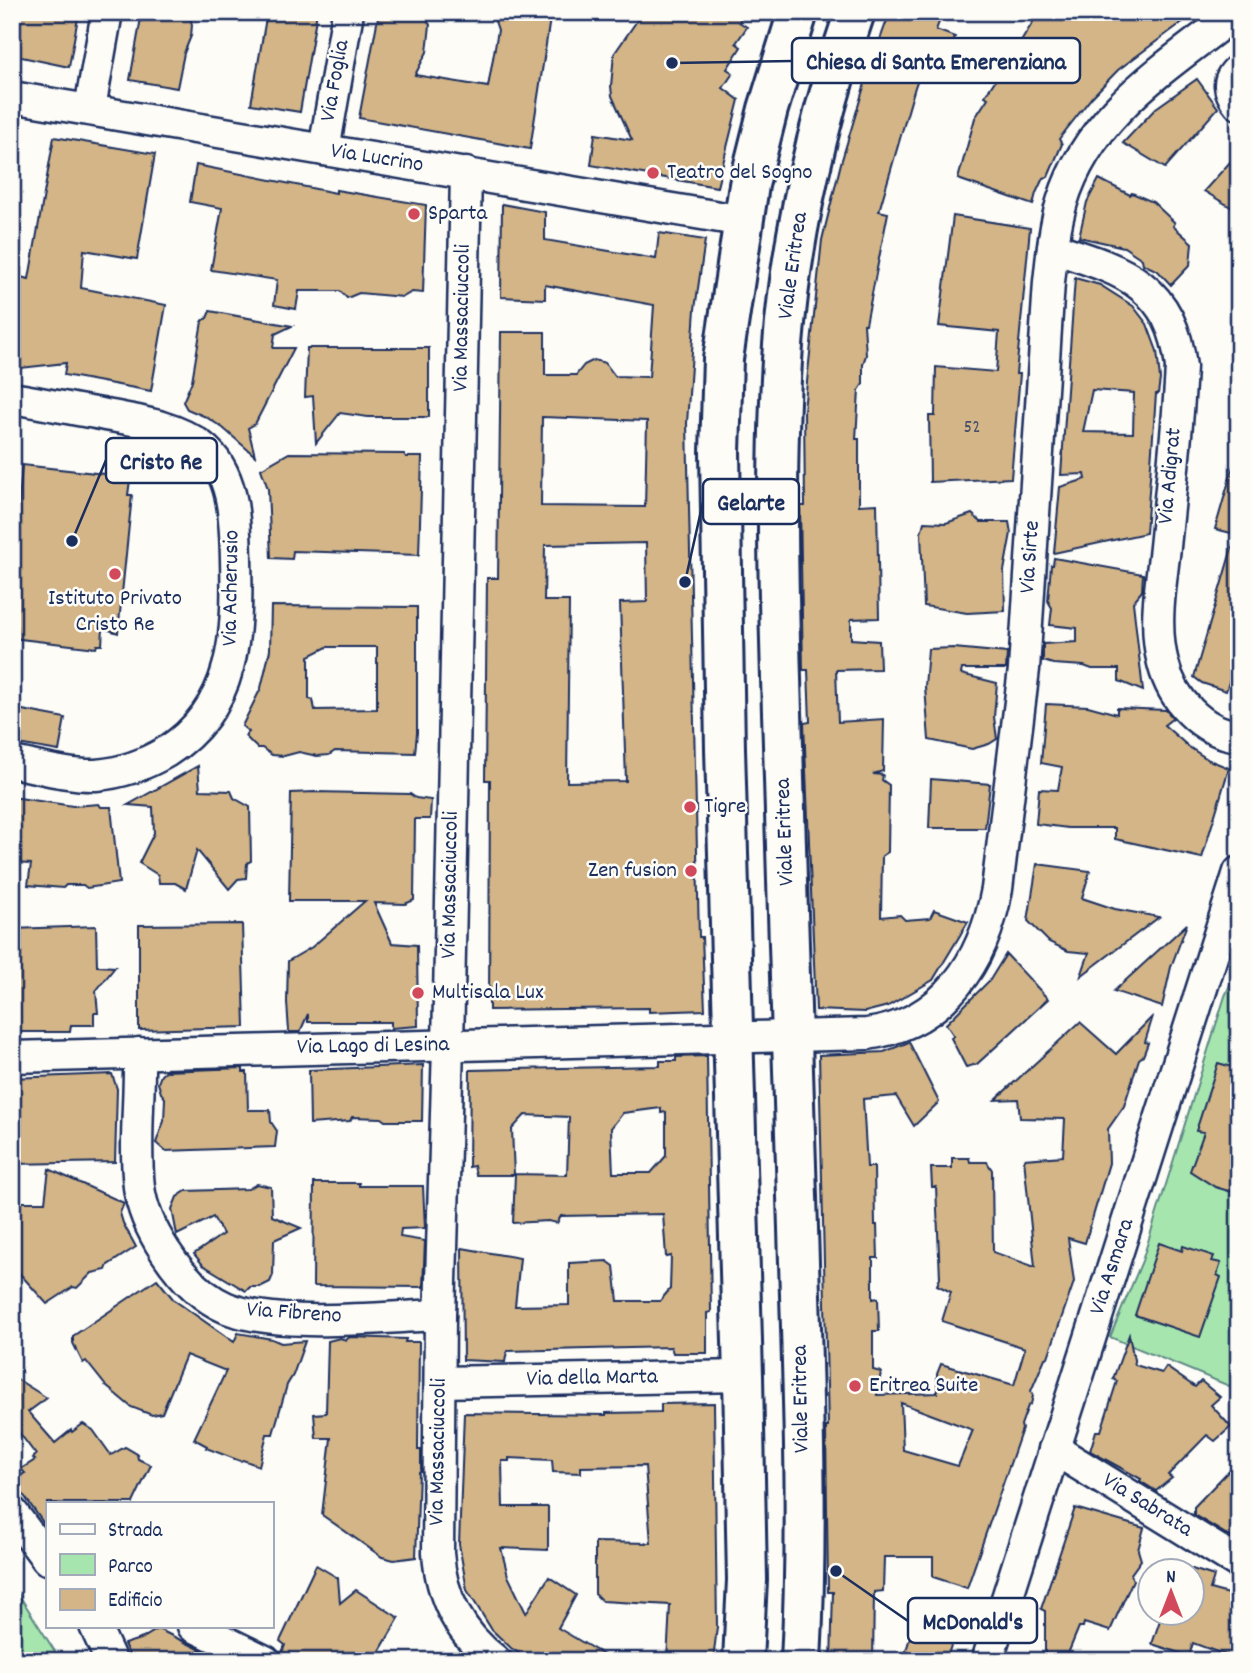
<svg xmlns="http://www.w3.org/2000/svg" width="1251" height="1673" font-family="Dekko,sans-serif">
<rect width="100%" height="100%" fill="#fdfcf7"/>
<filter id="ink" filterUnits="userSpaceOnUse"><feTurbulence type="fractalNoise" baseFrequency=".0143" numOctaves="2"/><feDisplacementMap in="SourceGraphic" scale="14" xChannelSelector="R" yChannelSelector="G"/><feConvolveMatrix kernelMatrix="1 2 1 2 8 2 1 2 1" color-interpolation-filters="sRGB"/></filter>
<g filter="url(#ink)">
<g fill="#a6e6ae" stroke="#608a86" stroke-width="2">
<path d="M1239 964V1390L1110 1337 1142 1261 1225 996Z"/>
<path d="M12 1584 61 1661H12Z"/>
</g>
<g fill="#d3b587" stroke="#1b2f5e" stroke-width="2" fill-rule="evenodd">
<path d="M12 12H79L69 67 12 55Z"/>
<path d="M142 12H189L192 25 191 36 184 53 177 88 130 80Z"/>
<path d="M267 12H317L300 112 251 104Z"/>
<path d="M379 12H423L430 25 427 52 415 75 488 87 498 30 492 12H551L530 149 359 118Z"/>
<path d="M643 12H745L739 22 747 27 736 43 741 47 727 69 733 73 723 88 739 100 717 187 591 165 595 134 632 140 612 96 611 86 614 54Z"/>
<path d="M890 12H943L936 30 955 37 947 59 928 52 915 87 879 211 888 213 866 324H864L866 355 863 364V384L859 390 856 439H859V505L877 504 879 618 851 619V639L879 641 880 669 836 670 838 722 884 719 883 771 873 774 883 775 882 780 889 785 888 852 882 856 881 917 900 915 905 920 930 918 934 910 968 922 933 980 888 1006 865 1012 816 1010 804 723 810 722 808 670H803L800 506H805L804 410 822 240 841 163 869 70Z"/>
<path d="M1039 12H1196L1118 70 1092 97 1059 139 1062 144 1048 177 1043 178 1036 193 1033 205 958 179 975 118 988 98 985 96 998 76 999 78Z"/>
<path d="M1197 79 1218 108 1165 168 1123 143 1156 108Z"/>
<path d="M54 137 155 154 137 259 84 250 81 288 166 305 151 391 64 375 66 363 12 369V275L29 279Z"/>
<path d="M1239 152V212L1204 191Z"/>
<path d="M196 165 336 193V190L426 205 423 293 412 292 403 297 359 293 347 298 340 291H299L296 309 274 305 277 280 211 270 222 208 190 202Z"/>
<path d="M1099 179 1130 195 1132 193 1153 202 1175 223 1173 226 1192 243 1190 265 1171 285 1158 271 1143 264 1142 259 1124 247 1079 237 1087 202Z"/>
<path d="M502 204 545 212V240L656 259 659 233 705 240 695 309 687 423 699 937H702L705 1010 649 1012V1008L489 1010 490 780H485L487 578H498L501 332H545V375H576L584 365 594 360 605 363 615 376 649 377 654 305 545 285V299L501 297ZM542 417 647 421 645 507 541 506ZM646 543 647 602 620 603 626 781 567 782 569 601H544L545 545Z"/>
<path d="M953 216 1030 228 1016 374H1020L1011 478 930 482 929 416H935L936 367 996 372 999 332 939 326Z"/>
<path d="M1075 278 1100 285 1133 306 1147 324 1157 351 1160 379 1158 394H1156L1146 533 1054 553 1060 487 1086 479 1085 474 1061 475ZM1092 390 1134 393 1133 433 1083 432Z"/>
<path d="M210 311 292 326 275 334 273 348H294L255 424 248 428 255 456 223 428 206 417 187 409 183 402 192 381 202 321 207 318Z"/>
<path d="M307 348H429V417H368L340 413 316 443 313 396 305 397Z"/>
<path d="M289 453 404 454 406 457H422L419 555 293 551 292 559 271 558 268 489 261 469Z"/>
<path d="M22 465 123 476V479L130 480 128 495H132L118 633 103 628 102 645H97L96 648 12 638V587Z"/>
<path d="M1233 467 1239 468V535L1215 529Z"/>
<path d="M972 514 981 522H1009L1011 533 1004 571 1005 611 967 613 924 606 921 533 924 522 946 523Z"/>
<path d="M1234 541 1239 542V653L1226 691 1202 683 1194 677Z"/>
<path d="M1054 558 1143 574 1142 591 1133 602 1143 691 1119 681V669H1092L1084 666 1053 664 1043 661V644L1077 642V628L1050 625 1052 608 1048 601 1051 565H1053Z"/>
<path d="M271 606 417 607V733L415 753 335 751 329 755 317 756 299 752 284 756 272 755 262 748H257L245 736 249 732 242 726 261 688 270 650ZM327 647H377V709L315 710 313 700 309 699V656Z"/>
<path d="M954 648 1007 653 1006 669H962L961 674 997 683 994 717 997 739 989 744 972 749 929 740 925 687 928 649Z"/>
<path d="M1046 704 1088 706 1117 714V708L1166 710 1173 718 1164 725 1189 747 1209 760 1229 768 1202 858 1115 839V828H1068L1036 824 1039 789 1058 790 1062 767 1041 763Z"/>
<path d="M12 708 65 718 59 751 12 743Z"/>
<path d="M198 766 200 790 231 791 234 798 250 807 251 861 247 863 246 878 238 879 229 889 197 850 186 889 175 883H159L158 875 139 863 154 833 153 807 128 805Z"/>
<path d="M931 779 990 784 985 828H929Z"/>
<path d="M315 792 410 794 416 798 431 800 430 819H415L414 900 405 904 374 903 392 943 417 945 418 1026 391 1028V1022H308V1014L300 1032H289L287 1002 288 961 312 947 365 901H289L291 793Z"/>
<path d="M12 797 73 806 99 804 101 807H111L119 883 87 888 83 885H66L63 888 28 885 31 864 12 863Z"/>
<path d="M1037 864 1090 871 1082 898 1115 909 1159 917 1081 976 1089 953 1068 951 1049 942 1028 921Z"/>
<path d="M242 924 245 1027 139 1030V925Z"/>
<path d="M1187 924 1171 967 1162 1007 1114 991Z"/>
<path d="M96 926 97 966 115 967 96 991 98 1013H94V1025H71L70 1032H12V929Z"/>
<path d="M1006 954 1048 999 977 1064 966 1067 951 1038 954 1036 946 1024 990 980Z"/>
<path d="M1153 1016 1145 1042 1148 1043 1143 1056 1139 1059 1124 1106 1108 1129 1109 1163 1085 1243 1068 1238 1074 1282 1048 1357 1045 1358 1031 1391 1033 1396 1031 1404 1028 1406 1021 1425 1022 1429 967 1588 933 1577V1557H884L883 1591 874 1592 873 1661H831L833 1592H828L826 1427H828L819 1055 884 1052 909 1042 939 1102 914 1126 896 1096 863 1099 867 1167H874L875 1225H877L878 1258H873V1299L878 1298 879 1331H873V1370L881 1372 877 1395 937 1393V1374L941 1364 1014 1385 1025 1348 942 1321 951 1292 937 1285 940 1278 936 1187H932L931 1168H952V1158H969L970 1162H987L992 1170 993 1252 1035 1267 1024 1159 1063 1156 1065 1119 1020 1118 1018 1099 995 1100 1080 1022 1116 1054ZM901 1403 973 1430 958 1466 903 1450Z"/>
<path d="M707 1056 711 1312 707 1313V1353H673L671 1347 507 1351 505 1362 463 1360 462 1248 520 1258 515 1306 569 1305V1263L607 1261 614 1266 618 1301H660L670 1289 671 1256 666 1257 663 1214 561 1216 557 1223 548 1221 513 1223 515 1174 567 1175 569 1117 525 1115 512 1129 514 1175H476L474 1166 469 1167 470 1070 660 1066V1061H676V1057ZM661 1108V1113L666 1112V1156L651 1173H613L611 1128 623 1113Z"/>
<path d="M1218 1063 1239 1069V1194L1215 1187 1190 1171 1204 1132 1196 1131Z"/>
<path d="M423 1065 422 1121H385L381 1118 352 1117 350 1121 310 1124 309 1070Z"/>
<path d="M243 1068V1072H247L248 1110H270L271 1122 277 1131 275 1147 165 1151 156 1143 164 1121 165 1098 161 1093 158 1083 161 1075 166 1071Z"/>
<path d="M112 1074 117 1089 115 1162 12 1164V1078Z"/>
<path d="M49 1169 124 1203 120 1213 123 1223 136 1247 108 1265 106 1270 92 1273 77 1288 73 1287 47 1304 12 1265V1246L13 1202H45Z"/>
<path d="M314 1183H359V1186H423L425 1228 401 1229 400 1237 425 1241 423 1287 313 1286Z"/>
<path d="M257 1184 271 1187 272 1216 301 1228 274 1240 273 1275 270 1282 260 1287H250L246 1291 203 1265 194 1254 223 1234 213 1217 177 1235 172 1209 177 1197 186 1191 248 1189Z"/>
<path d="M1159 1243 1182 1251 1183 1246 1214 1256 1212 1261 1221 1263 1217 1275 1221 1277 1200 1337 1135 1315Z"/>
<path d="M157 1279 174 1300 234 1342 238 1333 272 1339 281 1343 305 1341 293 1375 287 1385 273 1434H267L259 1466 243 1460 240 1461 206 1448 207 1446 194 1439 226 1371 186 1355 162 1413 152 1415 131 1407 106 1386 86 1361 83 1363 73 1343V1336Z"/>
<path d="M1129 1335 1135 1365 1162 1373 1166 1367 1195 1387 1201 1381 1220 1397 1211 1405 1231 1427 1215 1441 1207 1435 1168 1475 1172 1478 1156 1491 1140 1481 1141 1479 1090 1451 1096 1431H1101L1117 1381 1113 1379Z"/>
<path d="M350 1337 406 1339 405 1342H419L418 1450H421V1471L419 1472 416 1557 394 1560 382 1557 322 1515 331 1438H316L314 1414 326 1413 328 1341 340 1338 346 1340Z"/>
<path d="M12 1376 47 1398 28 1412 55 1443 71 1430 72 1432 83 1424 93 1430 111 1455 125 1447 137 1454 138 1459 151 1465 133 1503H47V1528L13 1480 25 1473 21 1469 35 1460 33 1458 36 1455 12 1423Z"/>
<path d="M714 1403 717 1627 713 1661H667L670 1605 602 1601 595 1594V1542L651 1543 645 1466 581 1467V1473L553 1472 552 1460 509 1458V1461H502L503 1507H548V1550L501 1548 508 1576 526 1613 549 1577 576 1595 558 1628 614 1661H531L511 1648 492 1630 467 1590 459 1544 464 1413 606 1415V1413L661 1412V1404Z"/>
<path d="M1239 1460V1542L1194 1515V1507Z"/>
<path d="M1075 1508 1144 1528 1138 1550 1141 1560 1131 1574 1133 1580 1110 1631 1084 1623 1083 1627H1079L1065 1661H1045V1611L1041 1609Z"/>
<path d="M316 1565 338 1578 340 1603 356 1590 399 1618 374 1661H282L281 1655 285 1645 280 1641Z"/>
<path d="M1192 1569 1214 1576 1210 1589 1239 1597V1660L1193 1643 1189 1656 1152 1644 1162 1614H1192Z"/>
<path d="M916 1617 956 1630 946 1661H903Z"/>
<path d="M158 1629 224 1661H132L124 1644 143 1638Z"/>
</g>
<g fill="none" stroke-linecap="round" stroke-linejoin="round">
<g stroke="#1b2f5e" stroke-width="35">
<g id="street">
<path d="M1239 69C1226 80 1228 91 1239 104"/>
<path d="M12 97 743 221"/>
<path d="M90 108 107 12"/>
<path d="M324 150 348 12"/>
<path d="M466 173 448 1046 440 1315 438 1553C441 1597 460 1634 496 1661"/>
<path d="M1053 248C1122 270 1172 284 1181 367 1178 427 1171 487 1165 547 1161 585 1153 625 1163 663 1172 699 1201 732 1239 736"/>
<path d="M12 398C42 403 71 409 101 414 135 421 173 425 201 446 235 472 235 520 236 559 238 634 236 708 166 752 144 765 122 773 96 775 69 776 39 767 12 762"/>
<path d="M139 1053C140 1097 134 1143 139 1187 142 1211 152 1231 165 1251 180 1274 201 1297 227 1308 280 1329 382 1317 440 1315"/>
<path d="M12 1057 867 1034C944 1024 984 961 997 889L1024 669 1049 282C1052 255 1054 228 1062 202 1089 113 1167 67 1237 12"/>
<path d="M440 1382 743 1376"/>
<path d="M1054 1449 1239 1563"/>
<path d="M12 1512 47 1559"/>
<path d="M95 1626 111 1661"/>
<path d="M193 1626 265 1661"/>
<path d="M987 1661 1239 872"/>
</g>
</g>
<g stroke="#1b2f5e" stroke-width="44">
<g id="secondary">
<path d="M743 1661 747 1580 743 1376 725 749 720 452 723 359 749 185 768 109 798 12"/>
<path d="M801 1661C809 1517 802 1372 798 1228 792 1067 788 906 783 745 779 612 774 478 783 345 792 231 818 120 855 12"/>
</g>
</g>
<use href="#street" stroke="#fdfcf7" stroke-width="30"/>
<use href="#secondary" stroke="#fdfcf7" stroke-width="38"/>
</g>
</g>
<g fill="#d1495b" stroke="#fdfcf7" stroke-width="2.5">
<circle cx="653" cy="173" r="7"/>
<circle cx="414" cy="214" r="7"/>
<circle cx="115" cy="574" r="7"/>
<circle cx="690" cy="807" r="7"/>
<circle cx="691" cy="871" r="7"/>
<circle cx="418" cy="993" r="7"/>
<circle cx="855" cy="1386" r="7"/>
</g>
<g text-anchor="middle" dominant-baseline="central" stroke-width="5" stroke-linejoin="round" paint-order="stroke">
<g font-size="19" fill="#495068">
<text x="972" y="428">52</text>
</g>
<g font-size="23" fill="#1b2f5e" stroke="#fdfcf7">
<text transform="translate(336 81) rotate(-80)">Via Foglia</text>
<text transform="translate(377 159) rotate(9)">Via Lucrino</text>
<text transform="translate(794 266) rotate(-82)">Viale Eritrea</text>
<text transform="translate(463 318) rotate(-89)">Via Massaciuccoli</text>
<text transform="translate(1171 476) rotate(-85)">Via Adigrat</text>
<text transform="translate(1031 557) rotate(-86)">Via Sirte</text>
<text transform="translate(232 588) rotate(-89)">Via Acherusio</text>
<text transform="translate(786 832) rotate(-92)">Viale Eritrea</text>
<text transform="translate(451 885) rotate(-89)">Via Massaciuccoli</text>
<text transform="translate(373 1047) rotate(-1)">Via Lago di Lesina</text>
<text transform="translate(1113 1267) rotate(-72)">Via Asmara</text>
<text transform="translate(294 1314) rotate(4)">Via Fibreno</text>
<text transform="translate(592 1379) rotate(-1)">Via della Marta</text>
<text transform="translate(802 1399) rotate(-91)">Viale Eritrea</text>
<text transform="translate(439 1452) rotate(-89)">Via Massaciuccoli</text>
<text transform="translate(1147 1506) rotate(32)">Via Sabrata</text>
</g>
<g font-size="23" fill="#1b2f5e" stroke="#fdfcf7" text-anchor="start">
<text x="667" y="173">Teatro del Sogno</text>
<text x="428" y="214">Sparta</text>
<text x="115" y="599" text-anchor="middle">Istituto Privato<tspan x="115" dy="26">Cristo Re</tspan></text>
<text x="704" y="807">Tigre</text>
<text x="677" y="871" text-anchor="end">Zen fusion</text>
<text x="432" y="993">Multisala Lux</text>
<text x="869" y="1386">Eritrea Suite</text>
</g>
</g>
<path fill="none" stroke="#1b2f5e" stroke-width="2.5" d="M672 63L792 61M72 541L106 460M685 582L703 502M836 1571L908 1621"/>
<g fill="#1b2f5e" stroke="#fdfcf7" stroke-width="2.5">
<circle cx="672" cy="63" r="7"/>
<circle cx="72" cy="541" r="7"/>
<circle cx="685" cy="582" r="7"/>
<circle cx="836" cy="1571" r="7"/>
</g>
<g fill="#fdfcf7" stroke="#1b2f5e" stroke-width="2.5">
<rect x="792" y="38" width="288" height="45" rx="7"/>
<rect x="106" y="438" width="111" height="45" rx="7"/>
<rect x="703" y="479" width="96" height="45" rx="7"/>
<rect x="908" y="1598" width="129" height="45" rx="7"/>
</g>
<g font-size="24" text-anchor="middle" font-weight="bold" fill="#1b2f5e">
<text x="936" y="69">Chiesa di Santa Emerenziana</text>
<text x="161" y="469">Cristo Re</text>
<text x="751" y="510">Gelarte</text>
<text x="973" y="1629">McDonald's</text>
</g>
<rect width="1251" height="1673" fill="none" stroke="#fdfcf7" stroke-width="42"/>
<rect x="21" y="21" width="1209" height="1631" fill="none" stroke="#1b2f5e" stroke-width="2.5" filter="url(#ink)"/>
<rect x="46" y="1502" width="228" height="126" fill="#fdfcf7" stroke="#a3aaba" stroke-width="2"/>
<rect x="60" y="1524" width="35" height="10" fill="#fdfcf7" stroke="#a3aaba" stroke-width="2"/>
<text x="108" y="1536" font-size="21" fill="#1b2f5e">Strada</text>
<rect x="60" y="1554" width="35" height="21" fill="#a6e6ae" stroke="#a3aaba" stroke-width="2"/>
<text x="108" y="1572" font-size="21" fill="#1b2f5e">Parco</text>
<rect x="60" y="1589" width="35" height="21" fill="#d3b587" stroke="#a3aaba" stroke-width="2"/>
<text x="108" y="1606" font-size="21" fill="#1b2f5e">Edificio</text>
<g transform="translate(1171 1592)"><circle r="33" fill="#fdfcf7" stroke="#a3aaba" stroke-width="2"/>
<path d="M0-5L12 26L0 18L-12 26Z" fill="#d1495b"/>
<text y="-10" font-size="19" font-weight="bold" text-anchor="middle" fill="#1b2f5e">N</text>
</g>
</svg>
